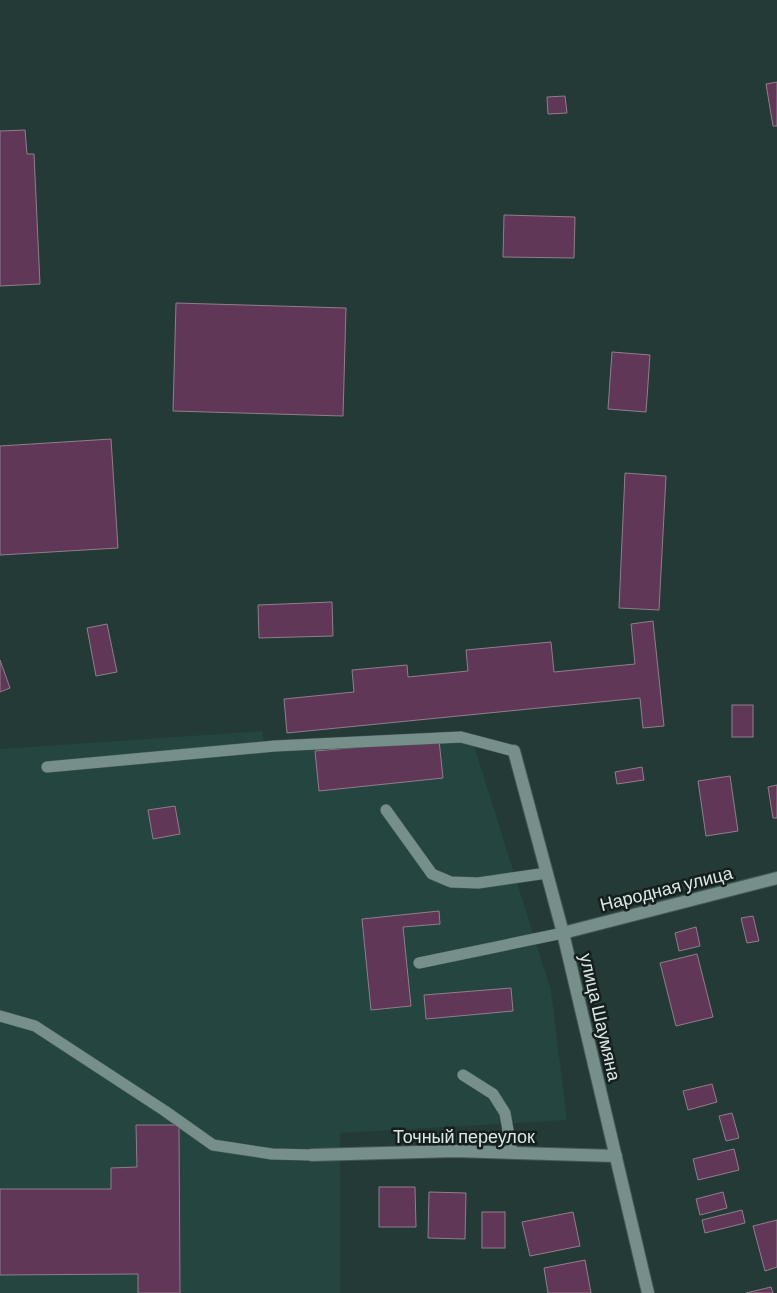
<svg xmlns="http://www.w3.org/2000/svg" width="777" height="1293" font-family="Barlow,sans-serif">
<rect width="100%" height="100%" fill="#243a37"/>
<path fill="#244540" d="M262 731 266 753 470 733 551 991 567 1120 340 1133V1293H0V749Z"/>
<g fill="#613757" stroke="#907e8b">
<path d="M777 82V126H773L766 84Z"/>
<path d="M565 96 567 113 548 114 547 97Z"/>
<path d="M25 130 27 154H34L40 284 0 286V131Z"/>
<path d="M504 215 575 217 574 258 503 257Z"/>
<path d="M176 303 346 308 343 416 173 411Z"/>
<path d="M612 352 650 355 646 412 608 409Z"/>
<path d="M111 439 118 548 0 555V446Z"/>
<path d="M625 473 666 476 659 610 619 608Z"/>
<path d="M332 602 333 636 259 638 258 605Z"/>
<path d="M653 621 664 726 643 728 640 698 287 733 284 699 354 692 352 670 407 665 408 677 468 671 466 650 551 642 554 672 635 664 631 624Z"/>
<path d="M107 624 117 672 96 676 87 628Z"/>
<path d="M0 660 10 688 0 692Z"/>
<rect x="732" y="705" width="21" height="32"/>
<path d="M439 740 443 778 319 791 315 751Z"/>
<path d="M642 767 644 780 617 784 615 772Z"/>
<path d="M730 776 738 831 706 836 698 781Z"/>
<path d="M777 785V818H773L768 787Z"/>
<path d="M175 806 180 834 153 839 148 810Z"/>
<path d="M439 911 440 924 403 927 411 1006 371 1010 362 919Z"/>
<path d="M753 916 759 941 747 943 741 918Z"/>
<path d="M696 927 700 946 679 951 675 933Z"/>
<path d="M697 954 713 1017 676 1026 660 963Z"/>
<path d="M511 988 513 1011 426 1019 424 995Z"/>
<path d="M712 1084 717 1102 688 1110 683 1091Z"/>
<path d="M732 1113 739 1138 726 1141 719 1116Z"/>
<path d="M136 1125H179L180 1293H138V1274L0 1275V1189H111V1168L137 1167Z"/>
<path d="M734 1149 739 1170 698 1180 693 1159Z"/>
<path d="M379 1187H415L416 1227H379Z"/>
<path d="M429 1192 466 1193 465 1239 428 1238Z"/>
<path d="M723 1192 727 1208 700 1215 696 1199Z"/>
<path d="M742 1210 745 1223 705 1233 702 1220Z"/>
<rect x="482" y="1212" width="23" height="36"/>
<path d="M573 1212 580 1246 530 1256 522 1222Z"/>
<path d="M777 1220V1267L765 1271 753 1226Z"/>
<path d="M585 1260 591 1293H548L544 1268Z"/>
<path d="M771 1287 773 1293H746Z"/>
</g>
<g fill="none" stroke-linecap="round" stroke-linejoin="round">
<g stroke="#455957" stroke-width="12">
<g id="service">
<path d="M47 767 275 746 461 737 514 751"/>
<path d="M386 810 432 874 451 882 478 883 547 873"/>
<path d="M419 963 563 933"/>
<path d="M0 1016 35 1026 165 1111 213 1145 272 1154 312 1155"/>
<path d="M463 1075 493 1094 505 1113 512 1153"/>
</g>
</g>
<g stroke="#455957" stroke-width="14">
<g id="minor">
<path d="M514 751 563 933 648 1293"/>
<path d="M563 933 777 878"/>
<path d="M312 1155 455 1151 616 1156"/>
</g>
</g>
<use href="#service" stroke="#768f8b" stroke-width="11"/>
<use href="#minor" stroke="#768f8b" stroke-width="12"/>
</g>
<g text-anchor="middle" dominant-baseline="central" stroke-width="5" stroke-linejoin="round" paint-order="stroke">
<g font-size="18" fill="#dbe8e6" stroke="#151f1e">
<text transform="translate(666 888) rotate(-14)">Народная улица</text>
<text transform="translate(601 1017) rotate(77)">улица Шаумяна</text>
<text x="464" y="1136">Точный переулок</text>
</g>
</g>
</svg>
